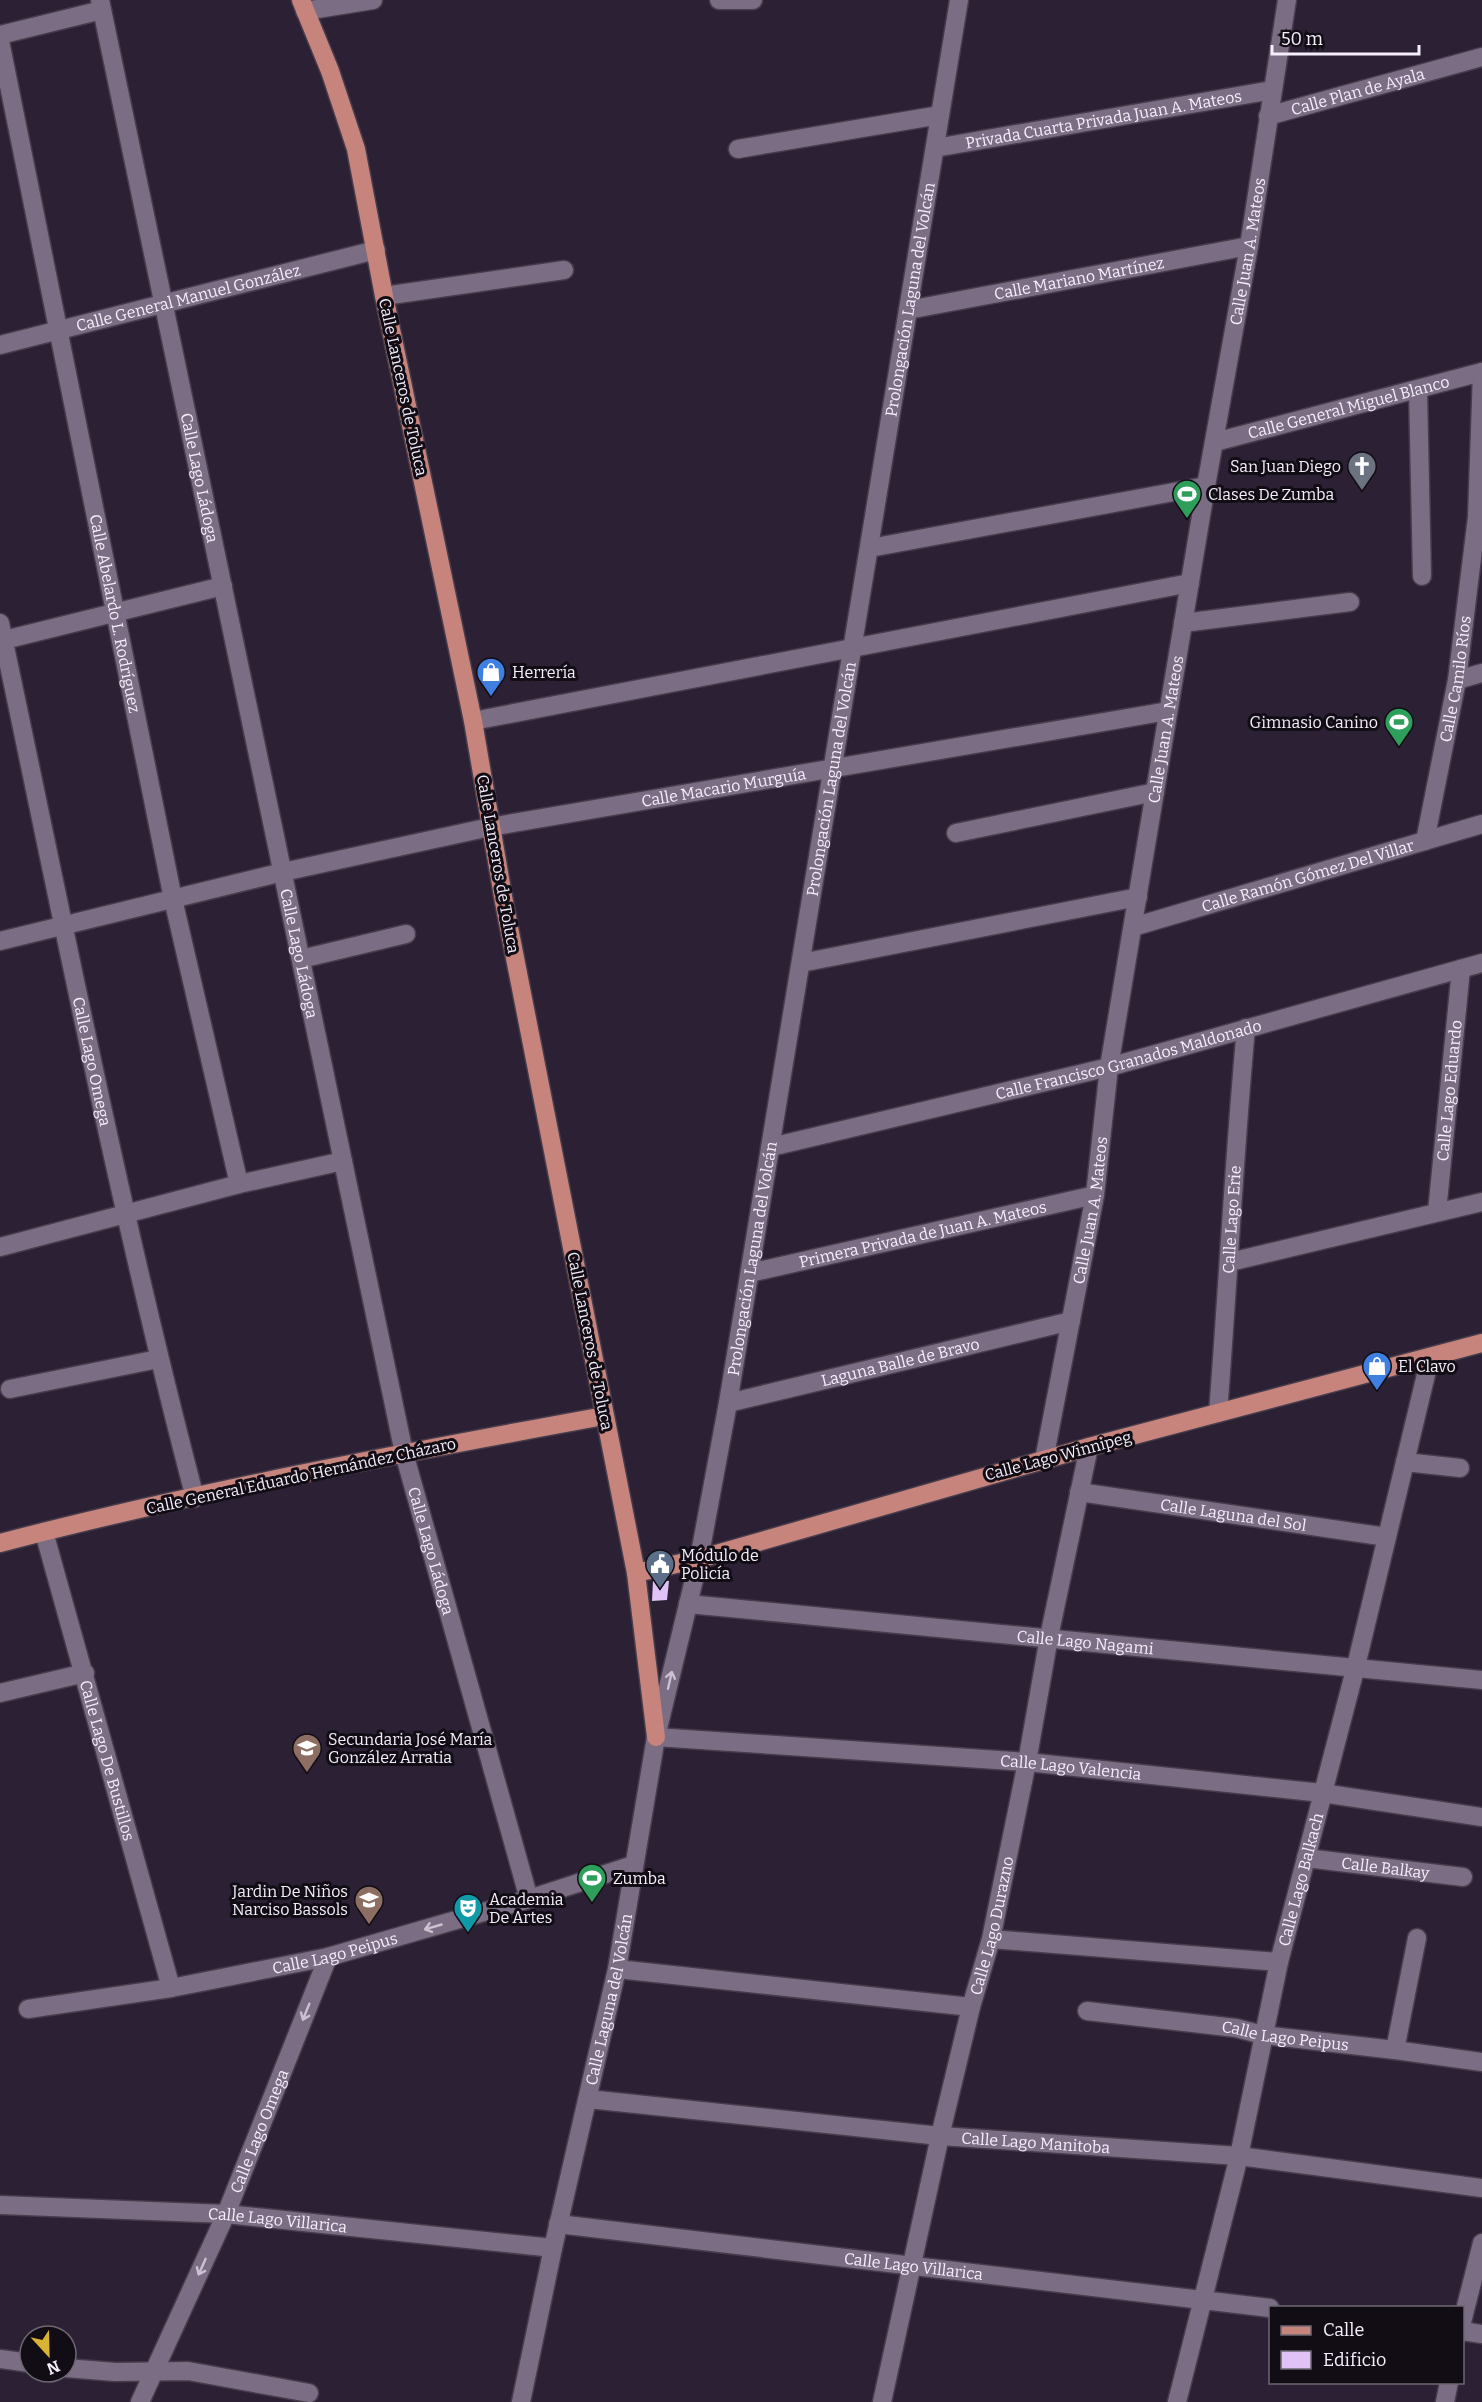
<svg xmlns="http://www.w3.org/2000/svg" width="1482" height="2402" font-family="Bitter,serif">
<rect width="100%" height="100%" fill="#2c2134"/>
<path fill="#e0c2f7" d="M657 1580 669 1581 667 1600 652 1601 653 1581Z"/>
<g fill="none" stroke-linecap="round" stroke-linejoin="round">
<g stroke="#463c4c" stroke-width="21">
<g id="minor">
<path id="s1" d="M100 0 404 1453 529 1899"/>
<path d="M719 0H753"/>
<path d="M305 11 373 0"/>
<path d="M0 35 102 10"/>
<path id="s2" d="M0 41 173 899 239 1184"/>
<path id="s3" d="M1268 116 1482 57"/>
<path id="s4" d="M935 148 1272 90"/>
<path d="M738 149 940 115"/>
<path d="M384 296 564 270"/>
<path id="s5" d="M908 310 1249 246"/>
<path id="s6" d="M0 345 376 250"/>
<path d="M1418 390 1422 576"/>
<path id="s7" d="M1215 442 1482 372"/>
<path d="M870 548 1206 486"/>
<path id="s8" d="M0 623C62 915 119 1209 195 1498"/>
<path d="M1183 623 1350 602"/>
<path d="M0 641 223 586"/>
<path d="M1457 680 1482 673"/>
<path d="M473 721 1190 583"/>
<path d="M956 833 1155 792"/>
<path id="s9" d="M1425 841 1457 680 1477 517 1482 372"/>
<path id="s10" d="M1133 927 1482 824"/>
<path id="s11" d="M0 941 283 872 490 827 1168 711"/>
<path d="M301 959 406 934"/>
<path d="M801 963 1138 897"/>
<path id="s12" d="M771 1147 1109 1067 1482 963"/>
<path id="s13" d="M1437 1212 1461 969"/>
<path d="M0 1247 239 1184 343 1161"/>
<path d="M1230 1262 1482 1202"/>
<path id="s14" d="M750 1273 1095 1195"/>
<path d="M10 1389 158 1359"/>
<path id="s15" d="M728 1403 1071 1321"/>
<path id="s16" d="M1218 1413C1228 1285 1234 1156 1246 1028"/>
<path id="s17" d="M1044 1460 1095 1195 1109 1067 1206 486 1249 246 1287 0"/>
<path d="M1405 1462 1460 1468"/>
<path id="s18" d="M1079 1492 1387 1537"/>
<path id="s19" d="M44 1532 171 1988"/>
<path id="s20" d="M688 1604 1482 1680"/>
<path d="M0 1693 85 1673"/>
<path id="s21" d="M656 1737 1027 1762 1322 1793 1482 1817"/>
<path id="s22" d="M1306 1858 1463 1877"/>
<path d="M991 1939 1279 1962"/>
<path d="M617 1969 971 2007"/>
<path id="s23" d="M28 2009 171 1988 328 1957 529 1899 633 1865"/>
<path id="s24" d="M1087 2011 1236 2028 1263 2035 1395 2050 1482 2062"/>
<path d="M1395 2050 1417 1938"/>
<path id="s25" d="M588 2099 940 2136 1239 2156 1482 2188"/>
<path id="s26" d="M0 2205 226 2214 553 2248"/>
<path id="s27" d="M558 2224 1270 2308"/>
<path d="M1462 2322 1482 2243"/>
<path d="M1462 2331 1482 2334"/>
<path d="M0 2359 30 2363"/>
<path d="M66 2368 115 2372 188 2371 309 2393"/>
<path id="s28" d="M140 2402 226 2214 328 1957"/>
<path id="s29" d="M521 2402 553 2248 617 1969 656 1737 699 1559 728 1403 959 0"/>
<path id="s30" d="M882 2402 940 2136 971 2007 991 1939 1027 1762 1049 1637 1089 1447"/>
<path id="s31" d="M1177 2402 1239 2156 1279 1962 1356 1666 1430 1358"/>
<path d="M1445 2402 1449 2382"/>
</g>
</g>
<g stroke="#463c4c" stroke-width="21">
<g id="major">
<path d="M301 0 330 71 356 149 384 296 473 721 504 902 636 1573 656 1737"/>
<path d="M0 1543C199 1491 402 1453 604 1416"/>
<path d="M636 1573 699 1559 1089 1447 1482 1343"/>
</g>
</g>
<use href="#minor" stroke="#7b6d84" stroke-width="18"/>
<use href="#major" stroke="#c6847c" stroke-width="18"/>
</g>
<defs><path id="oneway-shaft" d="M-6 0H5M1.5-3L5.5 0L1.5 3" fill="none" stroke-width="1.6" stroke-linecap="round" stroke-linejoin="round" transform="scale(1.5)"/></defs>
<g stroke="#cac1d1">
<use href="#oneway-shaft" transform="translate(670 1680) rotate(-77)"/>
<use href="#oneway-shaft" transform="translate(433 1927) rotate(164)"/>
<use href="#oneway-shaft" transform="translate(306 2012) rotate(112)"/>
<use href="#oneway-shaft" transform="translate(202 2267) rotate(114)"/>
</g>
<defs>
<g id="church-pin" transform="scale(1.5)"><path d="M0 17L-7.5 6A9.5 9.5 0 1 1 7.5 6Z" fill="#6b7280" stroke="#120d15"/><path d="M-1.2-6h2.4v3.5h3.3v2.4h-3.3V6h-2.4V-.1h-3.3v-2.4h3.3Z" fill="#fff"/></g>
<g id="stadium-pin" transform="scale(1.5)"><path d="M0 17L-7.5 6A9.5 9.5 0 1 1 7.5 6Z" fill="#2e9e5b" stroke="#120d15"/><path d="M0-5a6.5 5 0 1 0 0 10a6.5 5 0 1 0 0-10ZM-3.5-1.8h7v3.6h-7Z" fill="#fff"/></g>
<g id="shop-pin" transform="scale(1.5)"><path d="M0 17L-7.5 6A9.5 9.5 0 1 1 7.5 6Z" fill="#3f7fe0" stroke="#120d15"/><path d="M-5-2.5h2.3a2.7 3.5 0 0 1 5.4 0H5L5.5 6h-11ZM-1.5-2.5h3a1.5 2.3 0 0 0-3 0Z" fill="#fff"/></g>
<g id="civic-pin" transform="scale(1.5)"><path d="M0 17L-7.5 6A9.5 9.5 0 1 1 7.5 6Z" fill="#5c6f8a" stroke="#120d15"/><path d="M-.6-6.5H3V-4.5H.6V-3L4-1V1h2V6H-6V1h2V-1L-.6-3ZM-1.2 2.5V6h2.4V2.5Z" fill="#fff"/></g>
<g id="school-pin" transform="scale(1.5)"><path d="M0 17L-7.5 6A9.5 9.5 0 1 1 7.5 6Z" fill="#8d6e63" stroke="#120d15"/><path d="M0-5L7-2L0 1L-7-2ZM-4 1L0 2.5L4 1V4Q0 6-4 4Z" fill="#fff"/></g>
<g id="theatre-pin" transform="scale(1.5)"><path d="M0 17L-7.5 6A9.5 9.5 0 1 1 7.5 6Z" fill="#0f9aa8" stroke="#120d15"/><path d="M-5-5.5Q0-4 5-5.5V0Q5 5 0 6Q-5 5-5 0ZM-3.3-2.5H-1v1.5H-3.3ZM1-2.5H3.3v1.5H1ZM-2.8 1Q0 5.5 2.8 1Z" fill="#fff"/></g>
</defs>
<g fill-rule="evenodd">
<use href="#church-pin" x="1362" y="466"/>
<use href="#stadium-pin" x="1187" y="494"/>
<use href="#shop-pin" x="491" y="672"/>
<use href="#stadium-pin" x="1399" y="722"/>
<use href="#shop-pin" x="1377" y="1366"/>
<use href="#civic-pin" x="660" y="1564"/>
<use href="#school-pin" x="307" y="1748"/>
<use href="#stadium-pin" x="592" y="1878"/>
<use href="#school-pin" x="369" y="1900"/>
<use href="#theatre-pin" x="468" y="1908"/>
</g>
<g text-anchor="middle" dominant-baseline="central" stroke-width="6" stroke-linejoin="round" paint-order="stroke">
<g font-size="16" fill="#f5eefb" stroke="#120d15">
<text stroke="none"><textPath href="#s3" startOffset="93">Calle Plan de Ayala</textPath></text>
<text stroke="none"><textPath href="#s4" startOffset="171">Privada Cuarta Privada Juan A. Mateos</textPath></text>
<text stroke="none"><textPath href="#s17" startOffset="1226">Calle Juan A. Mateos</textPath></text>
<text stroke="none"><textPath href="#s5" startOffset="174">Calle Mariano Martínez</textPath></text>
<text stroke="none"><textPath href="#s6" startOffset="194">Calle General Manuel González</textPath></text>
<text stroke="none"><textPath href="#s29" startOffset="2139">Prolongación Laguna del Volcán</textPath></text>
<text transform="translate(403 387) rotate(78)">Calle Lanceros de Toluca</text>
<text stroke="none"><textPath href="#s7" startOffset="138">Calle General Miguel Blanco</textPath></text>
<text stroke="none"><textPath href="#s1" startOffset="488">Calle Lago Ládoga</textPath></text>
<text stroke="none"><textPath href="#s2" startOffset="584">Calle Abelardo L. Rodríguez</textPath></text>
<text stroke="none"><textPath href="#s9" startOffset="165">Calle Camilo Ríos</textPath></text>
<text stroke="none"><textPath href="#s17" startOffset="741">Calle Juan A. Mateos</textPath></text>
<text stroke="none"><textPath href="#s29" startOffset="1653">Prolongación Laguna del Volcán</textPath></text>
<text stroke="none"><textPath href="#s11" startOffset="740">Calle Macario Murguía</textPath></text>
<text transform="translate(498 864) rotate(80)">Calle Lanceros de Toluca</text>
<text stroke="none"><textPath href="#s10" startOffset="182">Calle Ramón Gómez Del Villar</textPath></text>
<text stroke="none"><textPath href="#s1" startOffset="974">Calle Lago Ládoga</textPath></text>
<text stroke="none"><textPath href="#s12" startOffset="368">Calle Francisco Granados Maldonado</textPath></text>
<text stroke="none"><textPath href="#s8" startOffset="448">Calle Lago Omega</textPath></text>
<text stroke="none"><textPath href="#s13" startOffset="122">Calle Lago Eduardo</textPath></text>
<text stroke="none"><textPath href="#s17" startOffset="254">Calle Juan A. Mateos</textPath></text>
<text stroke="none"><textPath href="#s16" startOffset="194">Calle Lago Erie</textPath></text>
<text stroke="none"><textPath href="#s14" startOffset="177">Primera Privada de Juan A. Mateos</textPath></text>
<text stroke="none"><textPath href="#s29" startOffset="1167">Prolongación Laguna del Volcán</textPath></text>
<text transform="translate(590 1341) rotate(79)">Calle Lanceros de Toluca</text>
<text stroke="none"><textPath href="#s15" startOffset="177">Laguna Balle de Bravo</textPath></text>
<text transform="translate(1058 1456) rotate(-15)">Calle Lago Winnipeg</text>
<text transform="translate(301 1476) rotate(-12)">Calle General Eduardo Hernández Cházaro</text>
<text stroke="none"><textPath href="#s18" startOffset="156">Calle Laguna del Sol</textPath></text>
<text stroke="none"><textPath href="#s1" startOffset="1586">Calle Lago Ládoga</textPath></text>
<text stroke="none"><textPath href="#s20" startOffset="399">Calle Lago Nagami</textPath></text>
<text stroke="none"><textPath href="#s19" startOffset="237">Calle Lago De Bustillos</textPath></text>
<text stroke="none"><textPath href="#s21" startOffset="416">Calle Lago Valencia</textPath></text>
<text stroke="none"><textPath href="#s22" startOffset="80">Calle Balkay</textPath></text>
<text stroke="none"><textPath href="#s31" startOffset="537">Calle Lago Balkach</textPath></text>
<text stroke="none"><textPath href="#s30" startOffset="489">Calle Lago Durazno</textPath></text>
<text stroke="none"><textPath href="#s23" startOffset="312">Calle Lago Peipus</textPath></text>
<text stroke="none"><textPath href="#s29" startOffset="412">Calle Laguna del Volcán</textPath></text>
<text stroke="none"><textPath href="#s24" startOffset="200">Calle Lago Peipus</textPath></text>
<text stroke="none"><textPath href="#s28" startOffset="296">Calle Lago Omega</textPath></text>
<text stroke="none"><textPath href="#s25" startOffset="450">Calle Lago Manitoba</textPath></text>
<text stroke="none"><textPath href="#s26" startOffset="278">Calle Lago Villarica</textPath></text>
<text stroke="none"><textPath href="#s27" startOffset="358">Calle Lago Villarica</textPath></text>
</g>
<g font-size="16" fill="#f5eefb" stroke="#120d15" text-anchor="start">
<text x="1341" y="466" text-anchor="end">San Juan Diego</text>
<text x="1208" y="494">Clases De Zumba</text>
<text x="512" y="672">Herrería</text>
<text x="1378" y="722" text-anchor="end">Gimnasio Canino</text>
<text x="1398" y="1366">El Clavo</text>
<text x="681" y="1555">Módulo de<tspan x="681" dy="18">Policía</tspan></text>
<text x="328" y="1739">Secundaria José María<tspan x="328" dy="18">González Arratia</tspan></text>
<text x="613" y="1878">Zumba</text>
<text x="348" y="1891" text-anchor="end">Jardin De Niños<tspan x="348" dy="18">Narciso Bassols</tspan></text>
<text x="489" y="1899">Academia<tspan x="489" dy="18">De Artes</tspan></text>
</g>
</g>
<rect x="1269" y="2306" width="195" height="78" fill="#120d15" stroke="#6d6771" stroke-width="1.5"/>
<rect x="1281" y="2326" width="30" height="9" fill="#c6847c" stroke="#6d6771" stroke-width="1.5"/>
<text x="1323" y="2336" font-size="18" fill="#f5eefb">Calle</text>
<rect x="1281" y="2351" width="30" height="18" fill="#e0c2f7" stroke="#6d6771" stroke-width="1.5"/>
<text x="1323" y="2366" font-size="18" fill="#f5eefb">Edificio</text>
<g transform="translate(48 2354) rotate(158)"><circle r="28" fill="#120d15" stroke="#6d6771" stroke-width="1.5"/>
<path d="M0-4.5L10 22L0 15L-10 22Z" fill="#d9b334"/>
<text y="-9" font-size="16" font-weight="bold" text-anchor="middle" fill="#f5eefb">N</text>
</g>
<path d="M1272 45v9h147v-9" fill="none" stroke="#f5eefb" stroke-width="3"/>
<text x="1281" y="45" font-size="18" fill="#f5eefb" stroke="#120d15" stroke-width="4.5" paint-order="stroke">50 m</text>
</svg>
